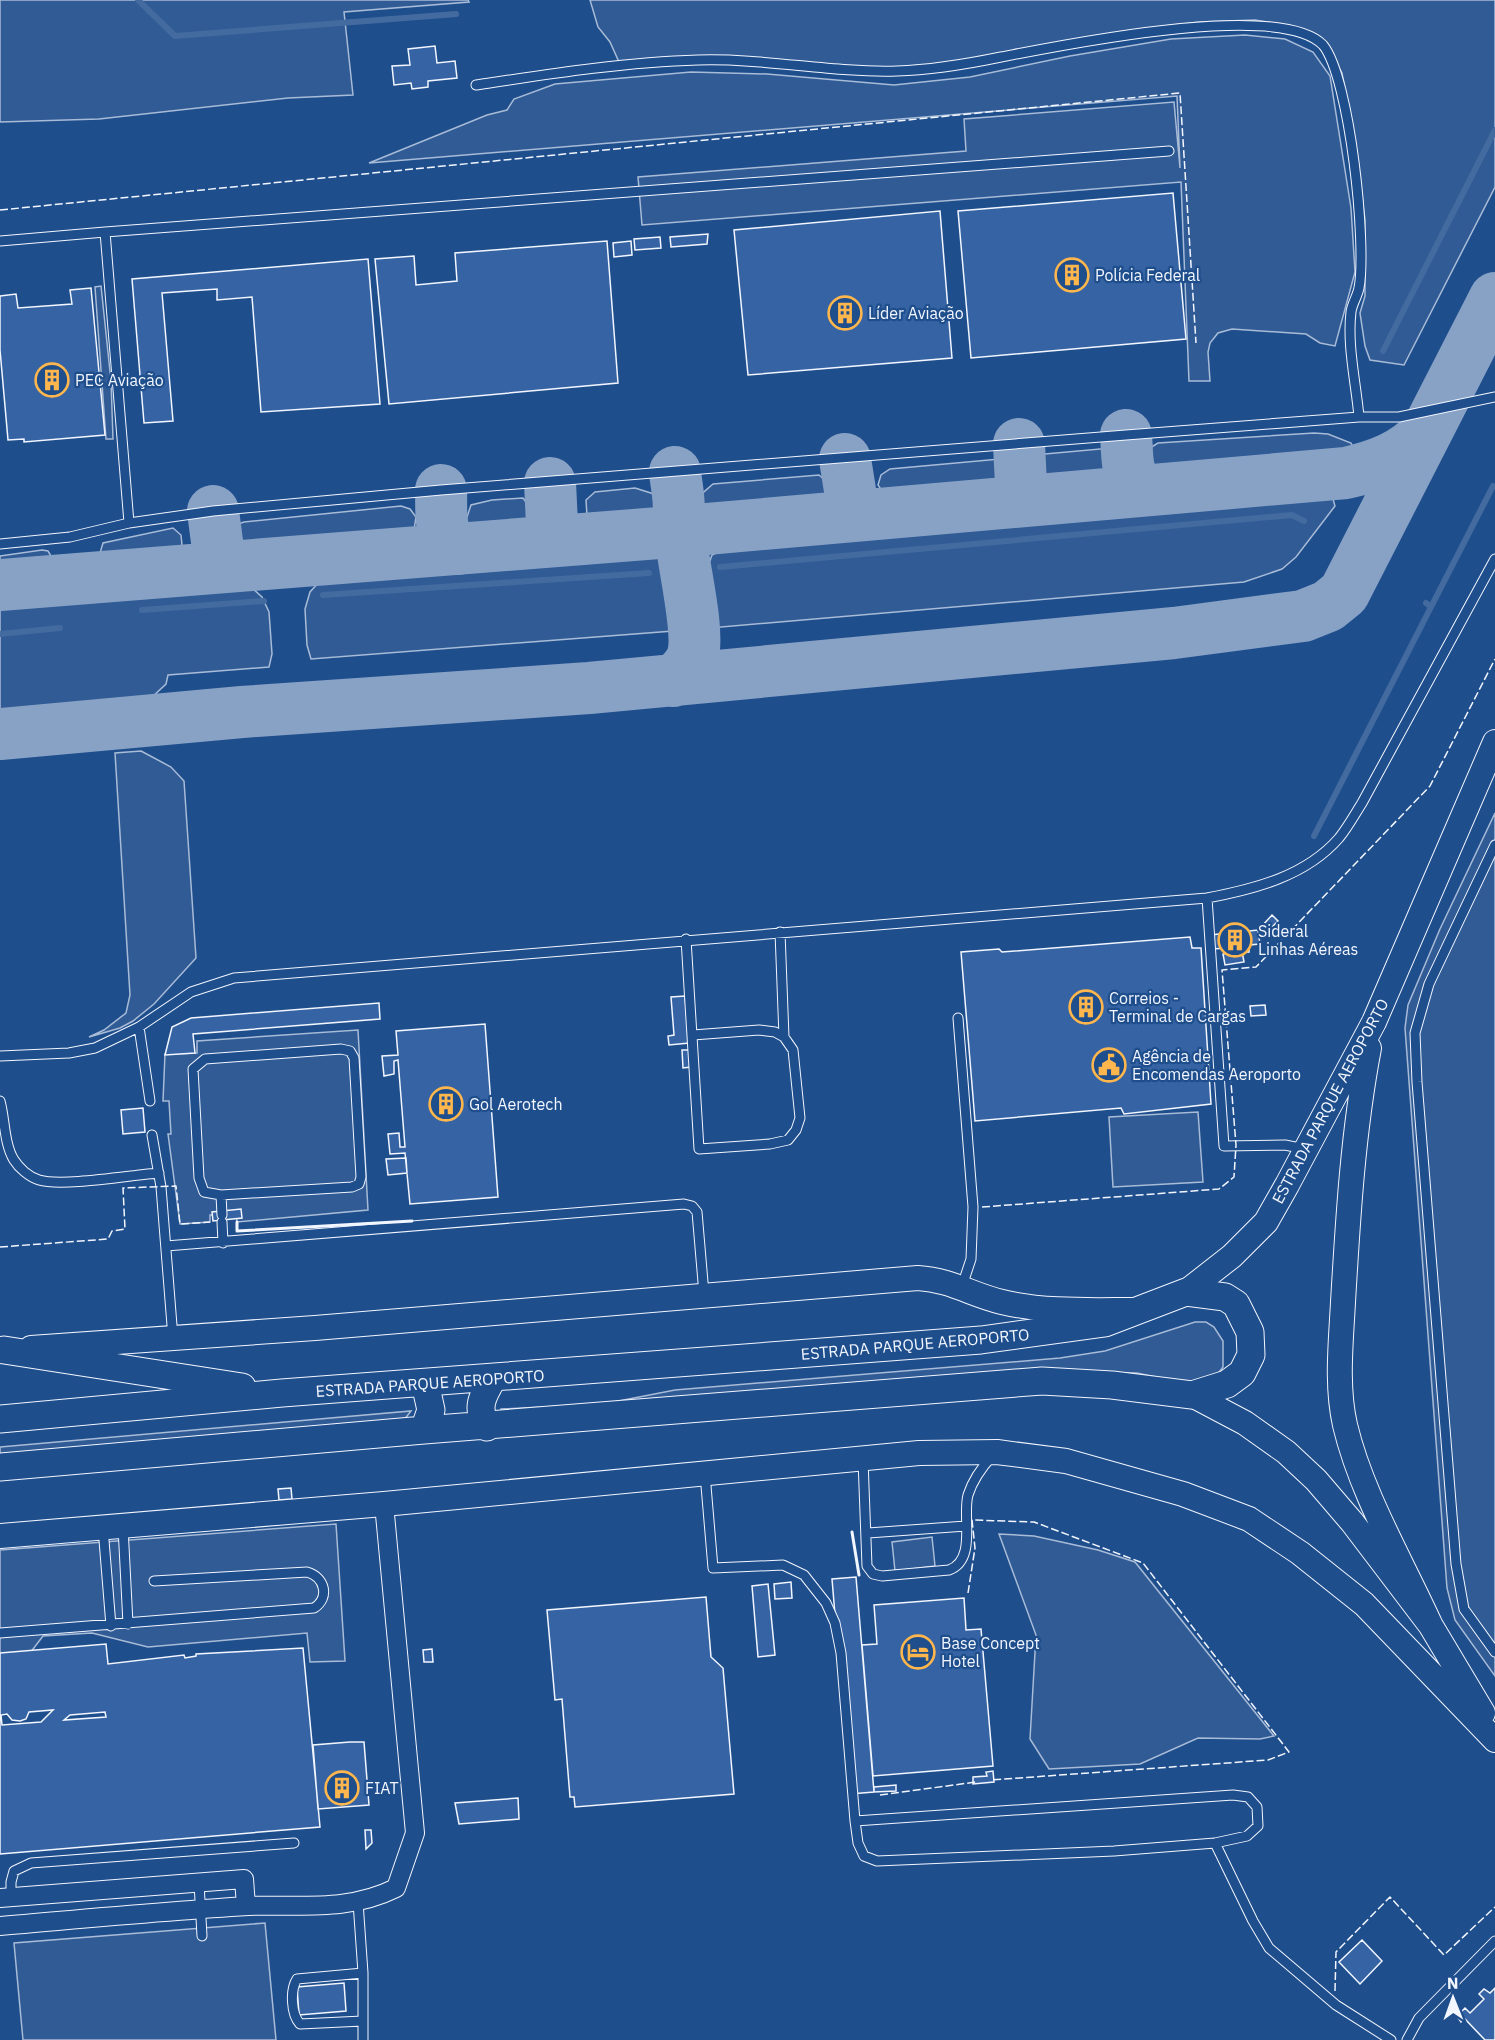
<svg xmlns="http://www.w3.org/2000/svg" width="1495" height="2040" font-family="'IBM Plex Sans',sans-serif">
<rect width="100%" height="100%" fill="#1f4e8c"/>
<path fill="#305b95" stroke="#a8bbd7" stroke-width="1.5" d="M0,0H468L469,2L344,12L353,95L288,98L99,119L0,122Z
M590,0H1495V187L1404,365L1370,360L1365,346L1360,313L1365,296V220L1356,147L1342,73L1329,49L1308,33L1285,25L1255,20L1199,22L1148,28L912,70L753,59L619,62L610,42L598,27Z
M1245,35L1285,39L1313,52L1330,76L1351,208L1355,272L1335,346L1320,343L1306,334L1232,329L1218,333L1210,343L1208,352L1210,381H1189L1181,182L642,225L638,177L966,151L964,119L1174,102L1180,168L1177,96L369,163L487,115L507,110L514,99L555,84L691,72L767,74L894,85L970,77L1070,56L1171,39Z
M101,286L111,381L113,439H106L95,287Z
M1314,433L1328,434L1351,443L1355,451L1354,459L1161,479L1151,474L1146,465L1145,451L1158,443Z
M1111,448L1116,462L1100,481L1058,483L1045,478L1038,469V460L1045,454Z
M1000,459L1006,463L1007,480L998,488L986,491L894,498L884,494L878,485L881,475L890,469Z
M819,475L827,482L828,489L818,503L702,513L696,512L695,507L697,498L713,484Z
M635,488L657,495L666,505L668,516L596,522L587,516L586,500L595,492Z
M1325,496L1333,499L1335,506L1296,557L1282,569L1244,582L710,628L707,569L712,555L725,548Z
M523,498L534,513L526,527L482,533L470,527L466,520L471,505L492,500Z
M401,506L410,509L416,517L414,530L406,537L252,550L243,548L234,539L232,526L244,522Z
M173,528L181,535L182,545L172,555L106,561L100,553L103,543Z
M42,550L48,551L51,556L49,563L42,567L0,570V556Z
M647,550L661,556L670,564L674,576L675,612L673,631L311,659L307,645L305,609L310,592L320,581L331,576Z
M237,584L252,588L262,597L269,612L272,654L269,667L168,675L166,684L151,698L0,712V604Z
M141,751L171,767L184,781L196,958L154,1004L133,1021L120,1028L89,1037L104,1030L126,1013L130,995L115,753Z
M1495,813V1676L1455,1620L1447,1588L1405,1028L1408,1005L1440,929Z
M358,1030L368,1210L237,1222L236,1215H210V1222L180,1224L168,1134H171L169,1101H163L165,1054L197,1053V1041Z
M1198,1112L1203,1182L1113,1187L1109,1117Z
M1195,1322H1206L1214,1327L1223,1341V1367L1213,1380L1184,1383L1137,1373L1092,1372L500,1418L501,1409L603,1404L675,1390L1060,1358L1105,1351Z
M411,1411L404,1420L0,1463V1447Z
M336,1524L345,1661L310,1662L307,1633L148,1647L92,1633L43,1636L27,1657L0,1656V1550Z
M999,1534L1034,1536L1098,1550L1135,1562L1274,1736L1260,1739L1198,1738L1140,1764L1049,1769L1030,1739L1036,1635Z
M932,1537L935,1566L895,1571L892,1542Z
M265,1923L276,2040H23L14,1943Z"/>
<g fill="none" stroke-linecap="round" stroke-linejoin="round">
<path stroke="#446ba0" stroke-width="6" d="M138,0L175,36L456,14
M1383,351L1495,130
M720,567L1292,515L1304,521
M323,595L649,573
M1431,607L1493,486
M142,610L264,601
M0,634L60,628
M1314,836L1431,607L1426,603"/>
<path stroke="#88a2c6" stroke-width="52" d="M1126,435C1128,457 1124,479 1146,490
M1019,444L1021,485L1036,500
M845,459L852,503L864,514
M441,490C442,512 437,537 459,549
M213,511L219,557L224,563L235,566
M669,532C685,516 677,493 675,472
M541,542L552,524L550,483
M0,585L684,531L1346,473C1376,466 1406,456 1426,432
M673,681C681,674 690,666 693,655C699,631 685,573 682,546
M0,734L242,712L589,688L1174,633L1303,616L1328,606L1344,593L1495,298"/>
</g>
<path fill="#3563a3" stroke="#f2f6ff" stroke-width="1.5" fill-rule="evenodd" d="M435,46L437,63L455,61L457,78L428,81V87L412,89L411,83L394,85L392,66L410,65L408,49Z
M1173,193L1186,339L971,358L958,211Z
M940,211L952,358L748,375L734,230Z
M708,234L707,244L671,247L670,237Z
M660,237L661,248L635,250L634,239Z
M607,241L618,383L389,404L375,259L414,256L416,285L457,281L455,253Z
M631,241L632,255L614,257L613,243Z
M368,259L380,404L261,412L252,297L217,300V289L162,293L173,421L144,423L132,279Z
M91,288L105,435L24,442V439L8,440L0,350V296L16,294L18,308L72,304L70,290Z
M1272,915L1278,921L1268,931L1262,926Z
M1258,930L1260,944L1249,945V952L1230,953V948L1211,949L1210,935Z
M1190,937L1192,948H1201L1211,1104L1124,1114L1121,1108L975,1121L961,952L999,949L1002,952Z
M1242,951L1244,962L1225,965L1223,954Z
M685,996L689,1043L669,1045L668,1036L674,1035L671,997Z
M379,1003L380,1019L193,1034L195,1053L165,1055L172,1027L191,1018Z
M1265,1005L1266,1015L1251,1016L1250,1006Z
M485,1024L498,1197L410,1204L405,1153L390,1154L388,1134L399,1133L400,1147H405L398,1060L394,1061V1074L384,1076L382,1056L398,1055L396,1031Z
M682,1050H689L691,1067L683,1068Z
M143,1108L145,1132L123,1134L121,1110Z
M406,1158L407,1173L388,1175L386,1159Z
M241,1209L242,1218L213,1221L212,1212Z
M291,1488L292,1499L279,1500L278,1489Z
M856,1577L874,1792L850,1794L832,1579Z
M791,1582L792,1598L775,1599L774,1584Z
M768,1584L775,1655L758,1657L752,1586Z
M706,1597L711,1657L723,1668L734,1794L575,1807L574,1797H570L562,1699L555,1700L547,1610Z
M964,1598L966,1630L981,1629L993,1766L873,1776L862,1645L877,1644L874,1605Z
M106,1644L108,1664L184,1655L185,1658L196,1656V1654L303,1648L320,1827L0,1854V1653ZM53,1710L41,1722L2,1725L1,1715L7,1714L12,1720L20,1721L26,1719L29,1712ZM105,1712L106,1717L64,1720L70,1715Z
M432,1649L433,1662H424L423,1650Z
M350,1742H364L369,1805L318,1809L313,1745Z
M993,1771L994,1782L973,1784V1777L987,1776L986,1772Z
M896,1785V1791L874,1792V1787Z
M518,1798L519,1819L459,1824L455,1803Z
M365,1830H371L372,1843L366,1849Z
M1362,1940L1382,1961L1360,1984L1339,1962Z
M344,1983L346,2011L299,2015L297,1987Z
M1495,1988V2040H1485L1464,2018L1461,2022L1457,2016L1465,2008L1470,2013L1484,1999L1479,1994L1484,1989L1490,1993Z"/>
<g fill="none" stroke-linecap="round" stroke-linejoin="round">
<defs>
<path id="lane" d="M476,85C549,74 625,62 698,60C766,58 831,73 897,71C932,70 967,64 1001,57C1064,45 1279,0 1323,45C1350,78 1367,245 1359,288C1357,297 1352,304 1351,312C1347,346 1356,383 1359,417
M105,232L1169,151
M0,241L105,232L129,523L213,511L441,490L1126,435L1359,417H1399L1495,397
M0,544L70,537L129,523
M1495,845L1429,984L1415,1033L1417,1082L1456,1564L1464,1609L1495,1652
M1207,898L1224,1146L1285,1145L1305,1149
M780,932L784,1037
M686,939L699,1149L770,1144L788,1140L796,1130L800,1118L793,1050L784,1037L775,1032L759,1030L693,1035
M958,1018L973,1207L971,1259L962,1286
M139,1027L150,1101
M341,1049L350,1051L354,1058L361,1177L359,1184L352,1187L221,1195L204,1192L199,1178L193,1069L205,1059Z
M0,1056L69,1053L95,1048L139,1027L191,992L234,978L1207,898C1255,889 1306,876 1339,838C1348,827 1355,814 1362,803L1495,559
M0,1101C5,1119 4,1144 14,1160C19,1168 29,1177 39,1180C63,1187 131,1175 159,1173
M152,1135L161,1187L173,1338
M221,1195L222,1215
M222,1222L223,1243
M166,1246L684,1204L692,1206L697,1212L704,1294
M863,1460L867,1566L873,1574L882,1576L949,1570C977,1560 962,1516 968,1495C973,1479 982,1467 993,1455
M705,1474L713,1568L783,1565L804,1575L826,1603L835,1623L841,1653L855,1821L858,1843L864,1856L877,1861L1114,1851L1215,1843L1247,1836L1258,1826L1257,1807L1248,1797L1233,1795L855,1821
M123,1527L128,1624
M103,1528L111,1626
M868,1533L966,1526
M0,1633L314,1608C330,1598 325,1577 307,1572L154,1581
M1215,1843L1253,1921L1269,1948L1336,2005L1391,2040
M199,1883L202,1936
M11,1897V1882L14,1871L31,1863L294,1843
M358,1902L363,1973
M363,2040V1973L297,1979C290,1990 291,2014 300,2024L363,2021
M1407,2040L1419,2018L1495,1941"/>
<path id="street" d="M0,1898L244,1879L246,1906
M0,1926C82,1919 165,1911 248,1906C300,1904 348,1912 396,1888L415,1833L384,1504"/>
<path id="secondary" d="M1369,1048C1353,1132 1348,1217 1343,1302C1341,1342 1336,1385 1345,1425C1361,1493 1402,1562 1431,1626
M1186,1292L1232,1256L1266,1222L1287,1185L1374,1022L1495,742
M31,1348L315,1328L918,1278C951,1280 972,1295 1002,1302C1044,1312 1090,1310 1132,1310
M1192,1395L1245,1423L1286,1452L1316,1480L1352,1522L1431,1626L1483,1713
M0,1536L384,1504L919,1453L997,1452L1066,1461L1183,1494L1249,1519L1300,1553L1364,1604L1495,1740"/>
<path id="primary" d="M4,1350L242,1387
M0,1419L282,1393L981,1340L1105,1323L1186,1292L1225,1297L1236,1304L1250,1332L1251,1355L1242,1373L1227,1384L1192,1395L1112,1385L1042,1381L424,1430L0,1467
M487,1427C475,1408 483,1395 493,1378
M424,1430L431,1410L425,1383"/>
</defs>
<use href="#lane" stroke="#f2f6ff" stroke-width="11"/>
<use href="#street" stroke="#f2f6ff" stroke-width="20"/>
<use href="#secondary" stroke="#f2f6ff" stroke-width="26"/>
<use href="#primary" stroke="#f2f6ff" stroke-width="29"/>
<use href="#lane" stroke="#1f4e8c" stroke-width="9"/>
<use href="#street" stroke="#1f4e8c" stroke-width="18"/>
<use href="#secondary" stroke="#1f4e8c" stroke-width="24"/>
<use href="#primary" stroke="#1f4e8c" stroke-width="27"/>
<path stroke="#f2f6ff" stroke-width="1.5" stroke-dasharray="8 3" stroke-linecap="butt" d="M0,210L1180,93L1196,343
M982,1207L1219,1189L1234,1177L1236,1145L1222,970L1256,967L1430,786L1495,659
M0,1247L108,1239L112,1231L125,1229L123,1188L176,1186L180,1224L210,1222
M968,1593L975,1548L972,1520L1034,1522L1143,1563L1289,1752L1268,1760L991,1780
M880,1795L976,1782
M1335,1991L1336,1952L1390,1897L1444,1955L1495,1907"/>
<path stroke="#f2f6ff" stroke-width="3" d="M237,1222V1231L412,1221
M852,1532L859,1575"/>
</g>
<defs>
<symbol id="building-ring" viewBox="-11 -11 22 22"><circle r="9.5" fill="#1f4e8c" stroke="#ffb74d" stroke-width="1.5"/><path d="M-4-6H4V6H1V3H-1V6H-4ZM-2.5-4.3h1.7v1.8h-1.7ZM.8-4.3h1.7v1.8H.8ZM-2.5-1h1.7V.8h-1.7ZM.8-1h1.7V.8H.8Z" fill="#ffb74d"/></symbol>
<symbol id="civic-ring" viewBox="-11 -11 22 22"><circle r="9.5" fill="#1f4e8c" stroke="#ffb74d" stroke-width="1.5"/><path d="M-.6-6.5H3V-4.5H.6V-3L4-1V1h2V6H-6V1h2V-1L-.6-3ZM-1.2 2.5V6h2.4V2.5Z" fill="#ffb74d"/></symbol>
<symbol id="hotel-ring" viewBox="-11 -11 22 22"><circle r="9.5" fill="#1f4e8c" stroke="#ffb74d" stroke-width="1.5"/><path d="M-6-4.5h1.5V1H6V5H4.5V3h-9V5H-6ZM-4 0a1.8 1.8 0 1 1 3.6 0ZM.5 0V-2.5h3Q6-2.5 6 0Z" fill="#ffb74d"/></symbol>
</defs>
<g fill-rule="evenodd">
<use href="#building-ring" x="1053" y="256" width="38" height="38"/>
<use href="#building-ring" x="826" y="294" width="38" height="38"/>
<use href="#building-ring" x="33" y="361" width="38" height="38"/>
<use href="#building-ring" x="1216" y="921" width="38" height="38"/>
<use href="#building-ring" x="1067" y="988" width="38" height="38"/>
<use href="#civic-ring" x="1090" y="1046" width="38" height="38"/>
<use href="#building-ring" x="427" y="1085" width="38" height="38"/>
<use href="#hotel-ring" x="899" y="1633" width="38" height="38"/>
<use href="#building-ring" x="323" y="1769" width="38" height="38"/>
</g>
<g text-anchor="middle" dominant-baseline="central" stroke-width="4.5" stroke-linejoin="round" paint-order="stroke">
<g font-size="16" fill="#f2f6ff" stroke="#1f4e8c" text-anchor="start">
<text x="1095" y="275">Polícia Federal</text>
<text x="868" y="313">Líder Aviação</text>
<text x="75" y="380">PEC Aviação</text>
<text x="1258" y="931">Sideral<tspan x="1258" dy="18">Linhas Aéreas</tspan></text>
<text x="1109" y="998">Correios -<tspan x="1109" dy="18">Terminal de Cargas</tspan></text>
<text x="1132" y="1056">Agência de<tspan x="1132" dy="18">Encomendas Aeroporto</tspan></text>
<text x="469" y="1104">Gol Aerotech</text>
<text x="941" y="1643">Base Concept<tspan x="941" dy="18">Hotel</tspan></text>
<text x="365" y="1788">FIAT</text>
</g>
<g font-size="16" fill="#f2f6ff" stroke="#1f4e8c">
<text transform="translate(1330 1101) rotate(-62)">ESTRADA PARQUE AEROPORTO</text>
<text transform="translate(915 1344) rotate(-5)">ESTRADA PARQUE AEROPORTO</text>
<text transform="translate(430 1383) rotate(-4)">ESTRADA PARQUE AEROPORTO</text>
</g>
</g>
<g transform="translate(1453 1998) rotate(359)" stroke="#1f4e8c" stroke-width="4.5" paint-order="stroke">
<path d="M0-4.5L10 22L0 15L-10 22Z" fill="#f2f6ff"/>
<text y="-9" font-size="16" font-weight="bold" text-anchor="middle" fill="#f2f6ff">N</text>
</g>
</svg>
